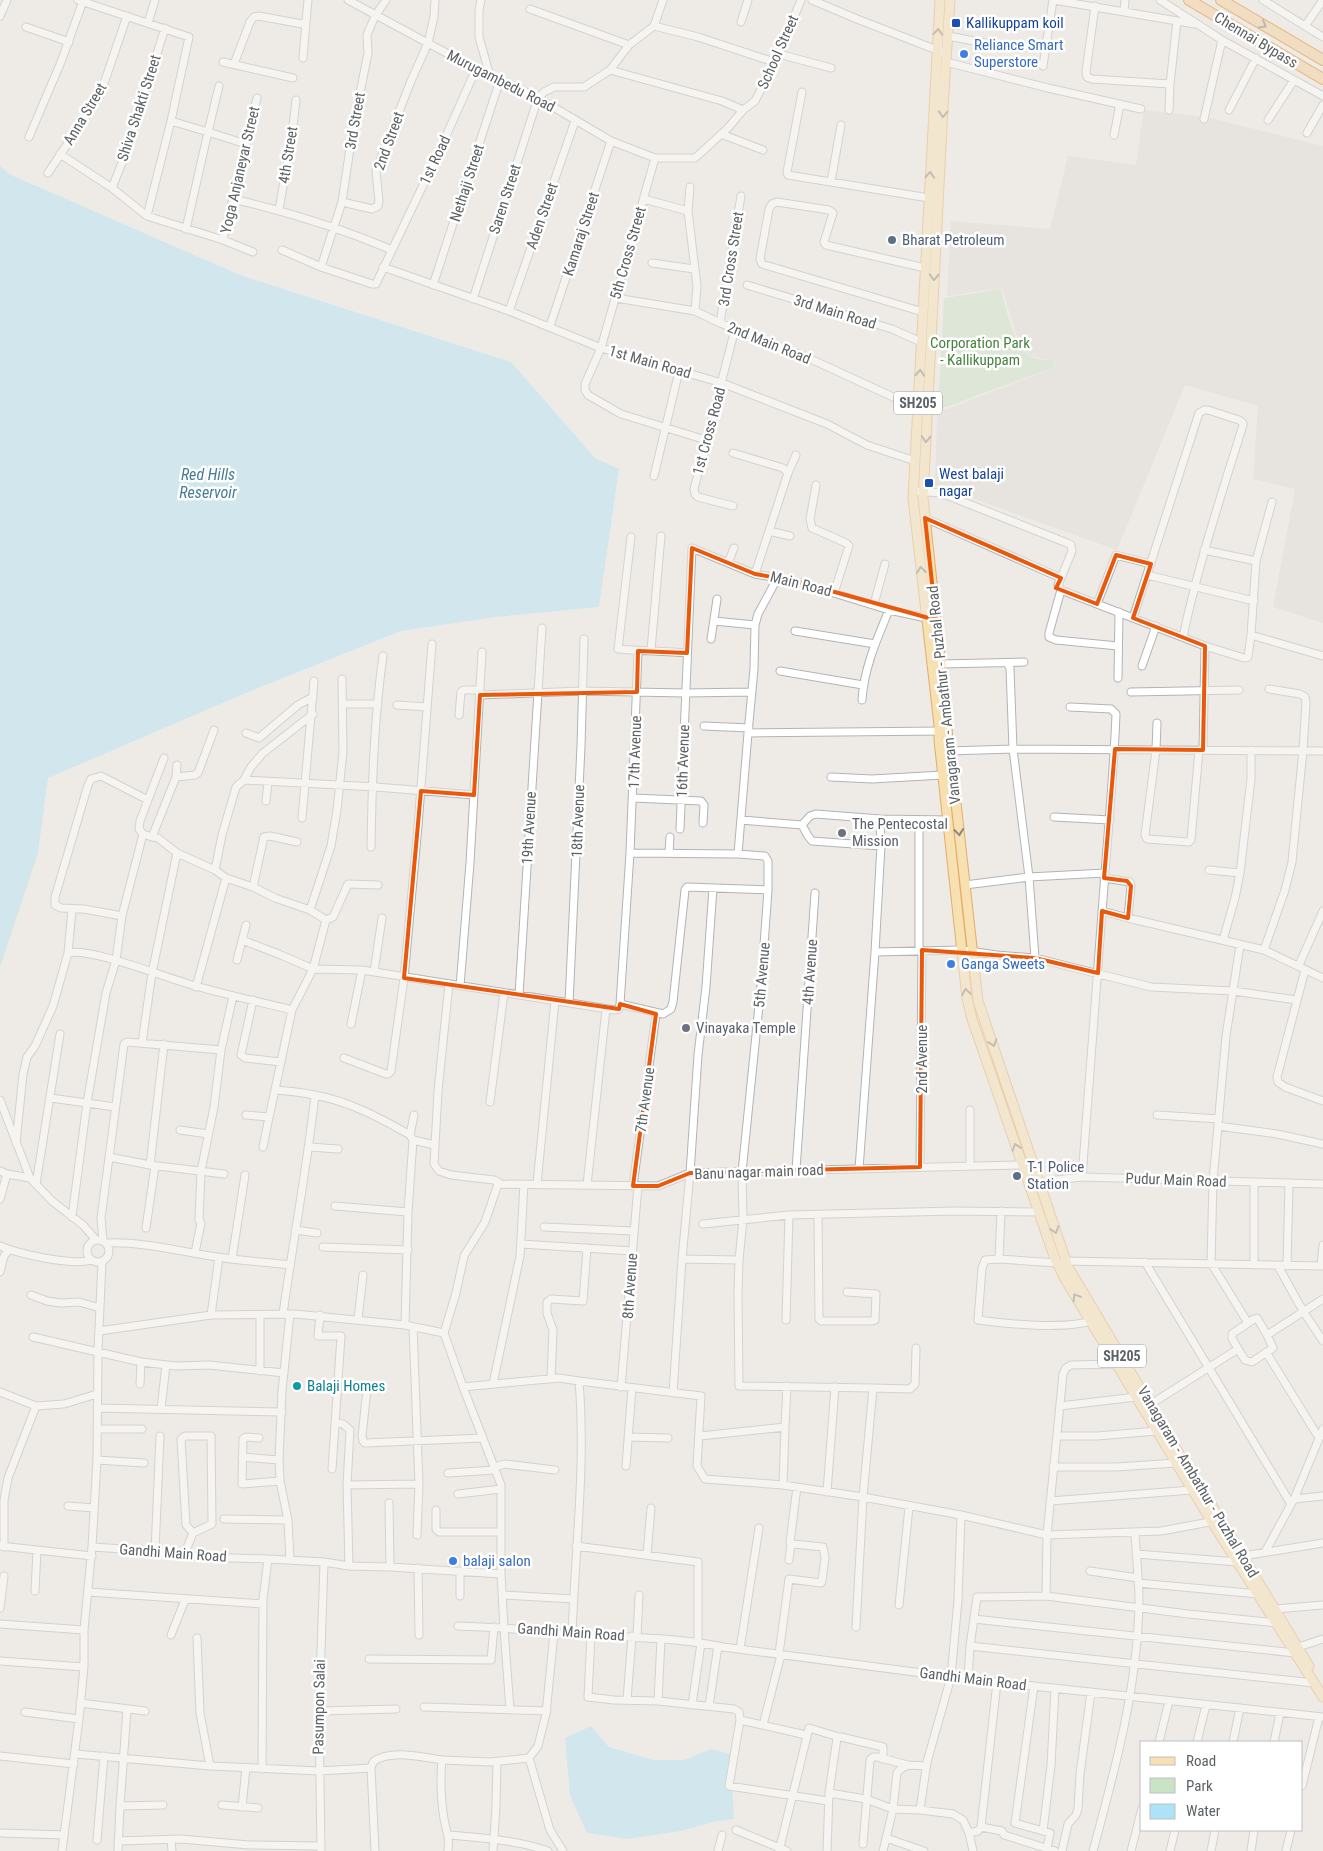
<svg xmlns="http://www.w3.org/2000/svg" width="1323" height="1851" font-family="'Roboto Condensed',sans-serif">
<rect width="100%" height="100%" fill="#eeebe6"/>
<path fill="#dddad8" d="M1144,110L1206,117L1323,146V623L1273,607L1295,489L1253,479L1258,406L1185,385L1117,550L935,485L937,413L1056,367L1053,360L1038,358L1028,354L1021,345L1016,334L1002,288L947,296L951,221L1050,229L1068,156L1136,165Z"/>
<path fill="#cae3c5" d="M1001,289C1006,307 1013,346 1030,356C1037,360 1045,360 1053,360L1055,367L938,410L944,298Z"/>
<path fill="#ade3f7" d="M0,166L9,174L240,275L511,362L595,458L619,469L599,607L496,617L401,631L258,688L48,778L38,853L0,967Z
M591,1726L609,1747L653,1760H684L711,1749L731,1754L734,1819L713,1822L681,1831L627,1839L587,1833L570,1796L565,1738Z"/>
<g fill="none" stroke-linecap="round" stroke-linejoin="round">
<defs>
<path id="minor" d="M348,0L476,69L538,98L611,141L655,158H695L728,128L743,110L755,101L779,54L801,0
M481,0L479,10V37L490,76
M812,0L857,19L942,52
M1054,0L1195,24
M1160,0L1222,40L1323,96
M1263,0L1323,37
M1095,6L1086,72L1087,77L1092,79L1170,84L1177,21
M530,9L629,45
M1124,11L1125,0
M0,16L7,0
M741,22L748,0
M148,23L155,0
M654,26L698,37L774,62
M1305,26L1323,0
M26,27L69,42
M948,36L1000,46
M779,54L831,68
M303,58L306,22
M223,62L293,78
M946,62L1048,88L1141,109
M234,64L250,22L254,17L259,16L302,24L306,22L308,0
M1043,66L1053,0
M610,70L722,101L743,110
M802,92L787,172L788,175L929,198
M1169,110L1170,84
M1229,110L1256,58
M1204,119L1222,40
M1268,120L1294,80
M171,121L208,132L219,86
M1307,133L1323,105
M721,134L763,150
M1114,135L1120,104
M29,137L61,62L83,1
M60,154L112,188L147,216L171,121L189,37L78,0
M655,158L601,348L585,384V390L588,395L621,414L706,440
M48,173L100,95L127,16
M831,182L841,125
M690,187L688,211L697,286L695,311
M112,188L127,150L165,28
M233,199C288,212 340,228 392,250L376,284H372L321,267L342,202L353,128L368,53L367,35L375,16L386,0
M644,199L688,211
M342,202L372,209L378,206L379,201L376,171L411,81L428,43L434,17L435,0
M279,210L292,135L296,100
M147,216L223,240
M186,229L208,132L246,144
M282,250L321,267
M392,250L438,154L476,69
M253,252L223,240L257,98
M652,263L694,269
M383,267L509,311L601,348L722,383L827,424L867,445L915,461
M433,285L500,80
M747,285L892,329L921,342
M616,298L695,311L720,323L804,356L893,397L918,402
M473,299L538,98L544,92L554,87H584L610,70L629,45L654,26L663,0
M509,311L575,121
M923,312L762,264L760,259L769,209L772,204L777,202L829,210L833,213L824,242L826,245L925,268
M720,323L741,196
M550,326L611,141
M733,453L783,468L788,473L796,455
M654,476L679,371
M816,485L810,519L812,528L846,543L849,546L834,593
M914,491L941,493L1067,543L1071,545L1072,551L1061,578
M733,506L698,497L695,494L694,489L735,329
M925,518L1061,578L1058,585L1061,590L1205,646
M769,531L790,536
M631,537L618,649C641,651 664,651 687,653
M1204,550L1256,561
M728,563L734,548
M755,574L788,473
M1147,575L1254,601
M1061,590L1049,633V637L1056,640L1118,646
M874,604L885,564
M1097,604L1116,555L1151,564
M1133,618L1199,413L1204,410H1208L1239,420L1243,423V425C1221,496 1198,565 1183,637
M714,621L755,625
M795,631L875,644
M1251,635L1256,561L1272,502
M711,639L717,599
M651,650L661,536
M1007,663L1010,668L1013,749L1029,877L1035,958L1151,987L1233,991L1297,1000
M941,664L1024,662
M1142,666L1156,626
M780,671L863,685
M1118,678L1119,612
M1131,692L1239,690
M480,695L582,691L685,693L752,692
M862,700C864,668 877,639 889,610
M343,704H378
M397,705L427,707
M1070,707L1111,709L1116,714C1114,767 1109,820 1105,873C1097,975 1089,1076 1082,1177
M459,715L461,692L464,690H480
M1157,723L1156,750L1145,835L1147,839L1189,842L1191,840L1199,750
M704,726L749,728
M246,733L259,738L298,705L313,697
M748,733L754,669L755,625L758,614L778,577
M1203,750L1205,646L1244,658L1248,657L1251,635L1323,656
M948,751L1013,749L1323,751
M177,765L176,777L152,837L158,838L177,853L215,870L226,878L253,887L275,898L310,910L326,920
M176,777L195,775L198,773L214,730
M831,777L872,779L943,775
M244,780L376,787L474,795
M633,798L701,801L704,805L703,823
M266,801L268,782
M1054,817L1110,820
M302,818L314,681
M741,820L802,825
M919,820V950
M680,829L692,548L755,574L795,581L889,610L936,620
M143,834L139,829L140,821L164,758
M881,846L812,841L808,836L802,825L810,816L816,814L880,819L947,820
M371,847C372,784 374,719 383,656
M630,853L638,651
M669,853L670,837
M738,854L765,856L768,861V890L761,986L742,1172L743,1219L739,1260L738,1293L739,1386L873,1388L863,1497L856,1627
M215,870L222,835L236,787L244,780L251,767L263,753L313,714
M1209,870L1240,873
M1104,878L1130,882L1131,886L1128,918
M965,885L1029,877L1105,873
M253,887L264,837L270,836L297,842
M310,910L331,846L337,810L343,752L342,679
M1102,911L1128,918L1264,950L1323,978
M122,916L84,909L61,908L55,905V897L88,785L91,779L101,776L148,800
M326,920L333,917L348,884L378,885
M242,940L281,955L313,969L326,920
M1223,940L1235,898L1240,873L1251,779V750
M1240,945L1226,1036L1213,1181L1211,1263L1248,1323
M1264,950L1285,890L1292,862L1303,750L1306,703L1305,697L1300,694L1269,689
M875,952L961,950L997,955L1035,958
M68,953L72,910
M237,960L246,925
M1299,965L1323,911
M1305,970L1277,1077L1278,1082L1285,1087L1323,1101
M374,972L382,918
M449,984L438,1091L434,1164L439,1171L451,1175L494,1180L498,1182V1184
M460,986L470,863L482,652
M196,987L226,878
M519,995L542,628
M253,1000L241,1055L245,1058L281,1062
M569,1003L581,746L584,639
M620,1004L663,1014L671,1009L673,1002L685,890L687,887L768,890
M351,1024L362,970
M142,1043L152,973L177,853
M164,1044L150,1165L224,1174
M344,1058L386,1074H388L391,1071L404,978L418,826L432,644
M275,1090C288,1091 301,1092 314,1095C349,1101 380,1118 410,1135
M51,1098L115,1107
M0,1100L30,1178L52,1201L83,1225L96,1240
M490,1102L504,993
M970,1110V1166
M246,1115L269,1117L270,1113L292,1010
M1157,1115L1219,1119
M1218,1126L1277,1134L1323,1144
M180,1130L208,1134
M413,1140L435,1145
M16,1143L23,1074L27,1057L35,1046L53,1006L68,953C91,947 168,979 196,986C227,995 260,1002 292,1010L313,969L362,970L614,1010L619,1009L620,1004L630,853L738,854L748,733L943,731
M263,1147L269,1117
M309,1147L338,1149
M109,1157L150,1165
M920,1167L922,950
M859,1169L875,952L881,846L880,819
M796,1170L815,893
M0,1171L7,1174L30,1178
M36,1184L60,1034
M498,1184L658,1186L690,1173L1022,1165
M498,1184L485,1222L464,1256L456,1293L444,1333L463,1387L501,1485V1574
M537,1184L555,1001
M587,1185L606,1009
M1037,1185L1056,1180L1082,1177L1323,1184
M633,1186L656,1014
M0,1199L7,1174
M335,1206L408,1212
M818,1215L819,1319L821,1321H872L875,1320L876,1294L847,1292
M72,1217L87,1103L106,993L116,960L122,916L143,834L152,837
M703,1224L789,1215L954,1211L1038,1212
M544,1227L634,1231
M146,1228L155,1166
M295,1230L317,1233
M87 1251a11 11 0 1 1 22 0a11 11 0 1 1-22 0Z
M103,1241L101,1218L124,1044L127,1042L221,1050
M106,1243C139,1241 183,1252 217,1257C241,1261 266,1262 290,1265
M521,1244L632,1251
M0,1246C19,1254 72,1266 91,1260
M323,1247L408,1250
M195,1253L201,1223L199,1220L201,1171L214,1107L221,1050L233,996
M232,1259L245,1175
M682,1259L739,1260
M999,1259L1001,1211
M1066,1261L1323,1266
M102,1262L98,1351L97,1460L92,1547L155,1551L200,1557L268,1559L324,1562L349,1566L390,1567L501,1574L504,1628C527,1630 550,1634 573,1635C623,1637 673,1637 723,1647L968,1679L1323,1717
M1145,1262L1291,1504
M1057,1263L999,1259L985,1260L982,1268L978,1320C1007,1324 1067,1330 1094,1320
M1254,1265V1182
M1278,1266L1303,1311L1323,1341
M1287,1266L1289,1183
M1321,1266L1323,1245
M0,1272L4,1256L9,1250
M31,1295L47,1301L61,1303L79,1302L100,1308
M283,1314C293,1241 307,1168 315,1095
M211,1315L219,1257
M260,1315V1371
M320,1315L318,1336H341L332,1469
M358,1319L363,1275
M786,1320L789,1215
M405,1325L408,1212L413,1140L410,1135L414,1115
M413,1327L419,1484L417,1535
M99,1331L211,1315L295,1314L405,1325L444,1333
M33,1337L141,1362L176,1366L209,1365L284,1373
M1238,1349L1245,1360L1252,1362L1273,1348L1267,1335
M1266,1352L1319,1438
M551,1379L553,1330L547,1313V1302L551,1299L583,1301L587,1248
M579,1381L701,1396L697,1466L705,1479L783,1485L863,1497L961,1515L1047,1535L1161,1531L1215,1521
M140,1384L141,1362
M493,1384L520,1256L524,1184
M463,1387L559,1378L579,1381C586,1465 575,1551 572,1635
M621,1387L638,1186
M873,1388L910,1389L915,1384L916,1348
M367,1389L362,1436L363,1441L365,1443L483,1438
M0,1392L36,1406L64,1404L97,1394
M673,1393L682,1259L690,1173L698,1055L706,987L713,888
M1151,1404L1238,1349L1232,1338V1334L1254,1319L1257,1318L1267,1335L1323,1299
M1060,1406L1136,1397
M97,1408L282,1412
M161,1409L166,1365
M335,1423L343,1424L350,1430L347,1485L349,1566
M785,1427L787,1386
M97,1429H142
M700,1436L785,1427L783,1485
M1057,1436H1097L1157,1431
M628,1437L668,1438
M259,1438L246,1437L243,1439L242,1484L280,1481
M242,1457L279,1460
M97,1460L144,1463
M626,1466L632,1388
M494,1467L505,1464L555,1470
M1053,1467H1116L1176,1463
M448,1473L495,1470
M347,1485L419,1484
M827,1492L835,1387
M458,1494L501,1489
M1294,1499L1323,1496
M1050,1501L1192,1490
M389,1503L390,1567
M68,1506L94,1508
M436,1510V1529L439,1532H501
M224,1519L288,1520
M0,1546L92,1556
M576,1546L698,1562V1642
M4,1547V1500L8,1478L36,1406
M155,1551L160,1436
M1265,1552L1294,1499L1323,1429
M1136,1554L1237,1562
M184,1555L193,1533L186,1525L181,1439L185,1436H211L212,1524L193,1533
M647,1555L651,1508
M1243,1556L1323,1543
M290,1560L288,1520L280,1481L279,1460L282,1391L290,1314
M789,1560L791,1543
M418,1568L419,1635
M1090,1571L1138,1578
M1138,1583L1259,1594
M35,1591L37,1550
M88,1592L263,1604
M502,1595L573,1599
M460,1596V1571
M1046,1596L1047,1535L1063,1374L1066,1368L1071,1365L1116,1364L1119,1362
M899,1605L909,1507
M0,1608L4,1576
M1275,1609L1323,1605
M974,1619L1295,1653
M0,1624L84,1630
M458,1626L504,1628L510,1710
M554,1633L546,1714L538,1746L529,1758L550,1830L563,1851
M171,1635L185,1600
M591,1635L588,1697L614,1700L658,1701L734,1709L739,1712L740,1720
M637,1637L639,1595
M197,1638L200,1713L210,1766
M970,1646L1314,1683
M1298,1647L1323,1639
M740,1649L759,1528
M779,1654L789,1579L821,1583L822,1581L825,1558L823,1547L793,1544L790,1542L797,1487
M369,1659L491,1660L494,1627
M0,1661L84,1667
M968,1679L970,1646L977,1597L1046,1596L1188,1614L1276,1623
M1034,1686L1015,1823L1050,1833L1047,1848
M627,1700L632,1636
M658,1701L661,1639
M80,1703L145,1711
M692,1705L701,1643
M709,1706L718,1646
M424,1707L547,1711
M319,1711L396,1709
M25,1712L79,1719
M763,1725L781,1655
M806,1735L740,1720L729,1786L828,1801
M1159,1742L1169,1701
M1197,1742L1206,1705
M1233,1742L1240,1708
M1274,1742L1280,1713
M76,1754L210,1766L319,1771L371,1768L373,1762C390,1749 421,1757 442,1760C440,1778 441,1805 445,1824C448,1836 449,1838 448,1851
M0,1756L74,1764
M442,1760L490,1762L529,1758
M371,1768L375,1851
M262,1769L263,1599L268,1559
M1302,1786L1319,1717
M829,1793L866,1799L893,1809L920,1810L953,1814L963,1820L969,1833L978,1831L981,1827L997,1682
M222,1805L258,1808
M120,1806L127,1709
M242,1807L246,1768
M920,1810L927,1762L951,1677L958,1600L961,1515
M981,1827L1002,1831L1004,1835L1055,1851
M736,1830L787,1851
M1043,1831L1051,1765L1055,1688
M2,1833L64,1835
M969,1833L973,1851
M449,1835C483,1838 516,1840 548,1851
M886,1838L924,1851
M97,1840L104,1756
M171,1840L172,1851
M118,1841L181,1839L249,1845L321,1846
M863,1844L870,1760L873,1757H877L908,1765
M62,1851L79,1719L84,1667V1630L92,1547
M118,1851L120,1806L163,1805
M321,1851L319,1711L324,1562
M493,1851L496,1806L497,1762
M718,1851L722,1835
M779,1851L809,1728L839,1737
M827,1851L829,1793L837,1738L841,1737L883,1747V1759
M883,1851L893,1809L897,1773C904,1763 915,1765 926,1766
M1062,1851L1068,1824L1076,1815L1078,1809L1080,1774L1091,1692
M1093,1851C1115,1770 1138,1686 1139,1601C1139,1578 1136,1555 1135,1532
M1131,1851L1142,1808
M1170,1851L1175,1830
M1211,1851L1215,1830
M1251,1851L1254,1830
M1286,1851L1291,1830"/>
<path id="major" d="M940,0L913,498L939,725V740L967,998L972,1019L1055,1259L1065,1279L1210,1519L1323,1697
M950,0L943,107L923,498L947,722L948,751L953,776L978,1001L1068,1267L1184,1462L1221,1520L1309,1666"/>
<path id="highway" d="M1189,0L1323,79
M1221,0L1323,60"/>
</defs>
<use href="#minor" stroke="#b1b4b7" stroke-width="9"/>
<use href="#major" stroke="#e4ac69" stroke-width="11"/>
<use href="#highway" stroke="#dd7d16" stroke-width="12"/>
<use href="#minor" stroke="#fff" stroke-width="7"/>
<use href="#major" stroke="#f7e0b2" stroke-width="9"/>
<use href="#highway" stroke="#f3cc98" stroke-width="10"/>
</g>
<defs><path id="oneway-chevron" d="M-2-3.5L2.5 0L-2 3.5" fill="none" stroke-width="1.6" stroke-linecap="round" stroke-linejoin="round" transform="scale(1.25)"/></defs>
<use stroke="#827c72" href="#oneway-chevron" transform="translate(1263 25) rotate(30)"/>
<g stroke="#8b887c">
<use href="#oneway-chevron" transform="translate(938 32) rotate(-86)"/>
<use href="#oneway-chevron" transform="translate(943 114) rotate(93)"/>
<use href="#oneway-chevron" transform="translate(930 175) rotate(-87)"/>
<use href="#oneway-chevron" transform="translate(934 277) rotate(93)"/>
<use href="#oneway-chevron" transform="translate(920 373) rotate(-87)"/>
<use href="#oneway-chevron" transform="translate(926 439) rotate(93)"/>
<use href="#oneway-chevron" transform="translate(921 570) rotate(-96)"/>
<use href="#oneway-chevron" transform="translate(959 832) rotate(84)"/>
<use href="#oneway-chevron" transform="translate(966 992) rotate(-98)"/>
<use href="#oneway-chevron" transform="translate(993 1043) rotate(71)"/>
<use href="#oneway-chevron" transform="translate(1016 1147) rotate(-109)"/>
<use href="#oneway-chevron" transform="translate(1055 1230) rotate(72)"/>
<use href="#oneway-chevron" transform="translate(1076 1297) rotate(-121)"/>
</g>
<path d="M0 0H1323V1851H0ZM925,518L1061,578L1056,588L1097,604L1116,555L1151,564L1133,618L1205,646L1203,750L1115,749L1104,878L1127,881L1131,886L1128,918L1102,911L1098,973L1035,958L922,950L920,1167L690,1173L658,1186H633L656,1014L620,1004L619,1009L404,978L421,791L474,795L480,695L637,692L638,651L687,653L692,548L755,574L795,581L936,620Z" fill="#eeebe6" fill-opacity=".55" fill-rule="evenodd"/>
<path fill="none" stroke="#e8590c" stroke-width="4" stroke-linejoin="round" d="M925,518L1061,578L1056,588L1097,604L1116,555L1151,564L1133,618L1205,646L1203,750L1115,749L1104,878L1127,881L1131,886L1128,918L1102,911L1098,973L1035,958L922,950L920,1167L690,1173L658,1186H633L656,1014L620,1004L619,1009L404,978L421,791L474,795L480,695L637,692L638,651L687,653L692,548L755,574L795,581L936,620Z"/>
<g fill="#1a4fb4" stroke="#fff" stroke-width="2">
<rect x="951" y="18" width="10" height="10" rx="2.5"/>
<rect x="924" y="478" width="10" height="10" rx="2.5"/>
</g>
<g fill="#3f7fe0" stroke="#fff" stroke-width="2">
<circle cx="964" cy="54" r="5"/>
<circle cx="951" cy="964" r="5"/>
<circle cx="453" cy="1561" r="5"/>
</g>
<g fill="#5c6f8a" stroke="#fff" stroke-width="2">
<circle cx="892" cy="240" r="5"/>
<circle cx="1017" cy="1176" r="5"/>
</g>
<g fill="#6b7280" stroke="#fff" stroke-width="2">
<circle cx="842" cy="833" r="5"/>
<circle cx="686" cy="1028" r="5"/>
</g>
<circle fill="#0f9aa8" stroke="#fff" stroke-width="2" cx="297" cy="1386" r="5"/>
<g text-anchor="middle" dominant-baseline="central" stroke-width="5" stroke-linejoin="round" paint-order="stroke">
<g fill="#fff" stroke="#8e9193" stroke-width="1">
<rect x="894" y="391.5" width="48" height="23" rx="4"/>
<rect x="1098" y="1344.5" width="48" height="23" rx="4"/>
</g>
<g font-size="14" font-weight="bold" fill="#5d6265">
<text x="918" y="403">SH205</text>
<text x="1122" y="1356">SH205</text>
</g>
<g font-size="15" fill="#164399" stroke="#fff" text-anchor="start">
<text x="966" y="23">Kallikuppam koil</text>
<text x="939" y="474">West balaji<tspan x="939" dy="17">nagar</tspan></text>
</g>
<g font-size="15" fill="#5d6265" stroke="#fff">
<text transform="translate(1256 40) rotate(31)">Chennai Bypass</text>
<text transform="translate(778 52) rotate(-66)">School Street</text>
<text transform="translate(501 81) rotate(27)">Murugambedu Road</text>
<text transform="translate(139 108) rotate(-72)">Shiva Shakti Street</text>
<text transform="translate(85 114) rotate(-59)">Anna Street</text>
<text transform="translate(355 121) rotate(-80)">3rd Street</text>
<text transform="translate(389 141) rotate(-70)">2nd Street</text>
<text transform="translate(288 155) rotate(-81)">4th Street</text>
<text transform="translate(435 160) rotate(-65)">1st Road</text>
<text transform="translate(240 170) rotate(-77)">Yoga Anjaneyar Street</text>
<text transform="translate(467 183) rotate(-72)">Nethaji Street</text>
<text transform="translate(505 199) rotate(-72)">Saren Street</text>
<text transform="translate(542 216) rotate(-71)">Aden Street</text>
<text transform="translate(581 234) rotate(-72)">Kamaraj Street</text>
<text transform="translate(628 253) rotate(-74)">5th Cross Street</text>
<text transform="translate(731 259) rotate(-81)">3rd Cross Street</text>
<text transform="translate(835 312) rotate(17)">3rd Main Road</text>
<text transform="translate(769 343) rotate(22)">2nd Main Road</text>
<text transform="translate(650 362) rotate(16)">1st Main Road</text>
<text transform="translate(709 431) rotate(-75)">1st Cross Road</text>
<text transform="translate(801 584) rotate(14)">Main Road</text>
<text transform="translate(944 695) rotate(-96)">Vanagaram - Ambathur - Puzhal Road</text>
<text transform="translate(635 752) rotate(-88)">17th Avenue</text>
<text transform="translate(683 761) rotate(-88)">16th Avenue</text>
<text transform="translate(578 821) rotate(-88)">18th Avenue</text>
<text transform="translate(529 828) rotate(-87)">19th Avenue</text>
<text transform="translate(810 972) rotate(-86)">4th Avenue</text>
<text transform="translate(762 975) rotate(-85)">5th Avenue</text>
<text transform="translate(922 1059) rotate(-90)">2nd Avenue</text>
<text transform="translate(645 1100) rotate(-82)">7th Avenue</text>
<text transform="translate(759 1172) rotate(-2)">Banu nagar main road</text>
<text transform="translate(1176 1180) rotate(2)">Pudur Main Road</text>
<text transform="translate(630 1286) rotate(-86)">8th Avenue</text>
<text transform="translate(1198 1482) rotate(59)">Vanagaram - Ambathur - Puzhal Road</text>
<text transform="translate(173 1553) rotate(4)">Gandhi Main Road</text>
<text transform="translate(571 1632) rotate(4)">Gandhi Main Road</text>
<text transform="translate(973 1679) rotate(7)">Gandhi Main Road</text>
<text transform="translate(319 1707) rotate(-89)">Pasumpon Salai</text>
</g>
<g font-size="15" fill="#366cbe" stroke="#fff" text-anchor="start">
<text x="974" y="45">Reliance Smart<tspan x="974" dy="17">Superstore</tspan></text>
<text x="961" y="964">Ganga Sweets</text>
<text x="463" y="1561">balaji salon</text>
</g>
<g font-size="15" fill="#4e5e75" stroke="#fff" text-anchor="start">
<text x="902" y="240">Bharat Petroleum</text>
<text x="1027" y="1167">T-1 Police<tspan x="1027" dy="17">Station</tspan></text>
</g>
<g font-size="15" fill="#47833e" stroke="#fff">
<text x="980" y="343">Corporation Park<tspan x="980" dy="17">- Kallikuppam</tspan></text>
</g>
<g font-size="15" fill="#5b616d" stroke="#fff" text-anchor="start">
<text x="852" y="824">The Pentecostal<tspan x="852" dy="17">Mission</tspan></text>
<text x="696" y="1028">Vinayaka Temple</text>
</g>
<g font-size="15" fill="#0d838f" stroke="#fff" text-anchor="start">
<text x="307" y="1386">Balaji Homes</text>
</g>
<g font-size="16" font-style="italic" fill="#457b97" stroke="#fff">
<text x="208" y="474">Red Hills<tspan x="208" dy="18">Reservoir</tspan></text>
</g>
</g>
<rect x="1140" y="1741" width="162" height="90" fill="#ffffff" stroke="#bec0c1"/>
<rect x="1150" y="1757" width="25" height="8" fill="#f7e0b2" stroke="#bec0c1"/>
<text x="1186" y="1766" font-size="15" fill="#5d6265">Road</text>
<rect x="1150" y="1778" width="25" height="15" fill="#cae3c5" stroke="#bec0c1"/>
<text x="1186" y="1791" font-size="15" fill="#5d6265">Park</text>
<rect x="1150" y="1804" width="25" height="15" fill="#ade3f7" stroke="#bec0c1"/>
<text x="1186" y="1816" font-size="15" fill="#5d6265">Water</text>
</svg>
